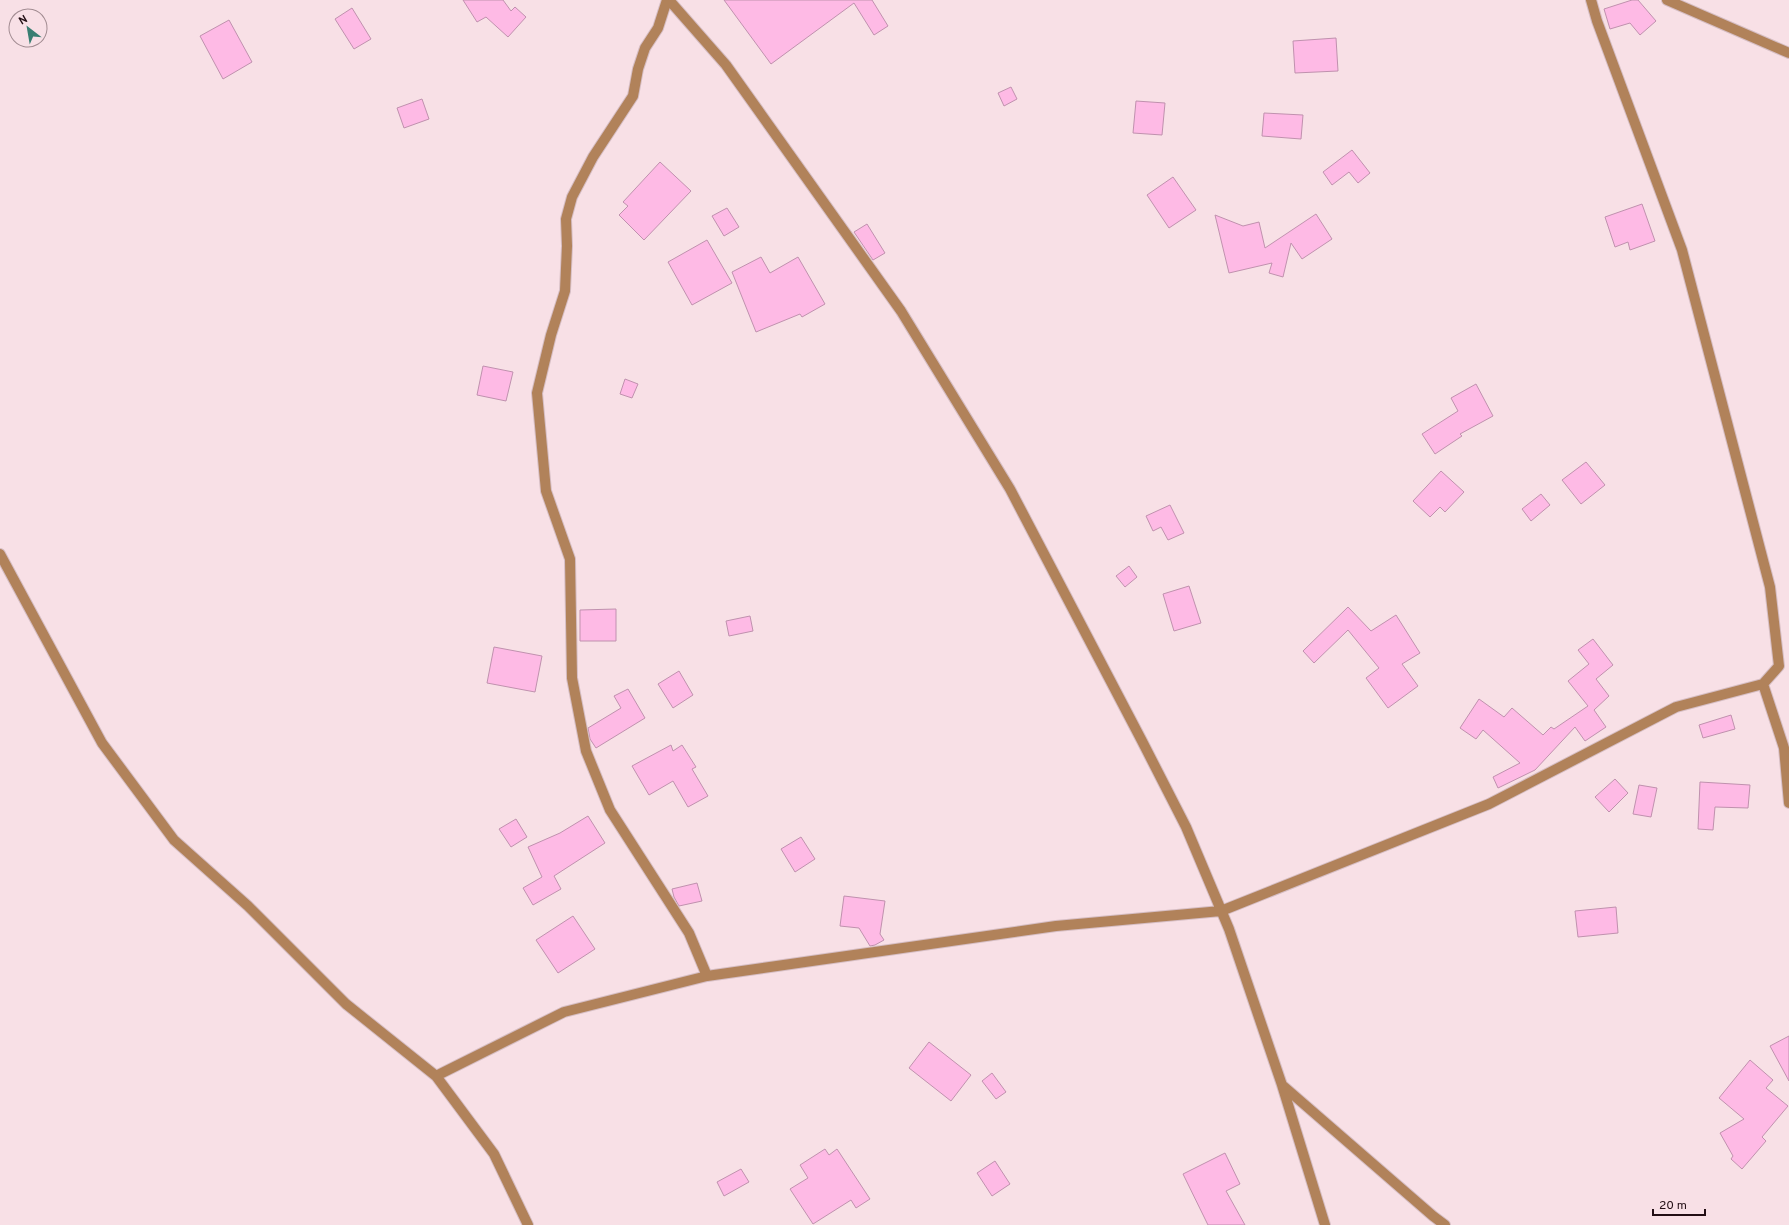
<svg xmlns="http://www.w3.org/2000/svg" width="1789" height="1225" font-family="Overpass,sans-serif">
<rect width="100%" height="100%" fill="#f8e0e6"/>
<path fill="#febae5" stroke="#c091ae" d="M463,0H503L511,11L515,7L526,17L508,37L486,17L477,22Z
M724,0H872L888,26L874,35L854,3L771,64Z
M1632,0H1638L1656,21L1640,35L1630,23L1610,29L1604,9Z
M352,8L371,39L354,49L335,19Z
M229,20L252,62L223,79L200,36Z
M1336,38L1338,71L1295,73L1293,41Z
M1011,87L1017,99L1004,106L998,93Z
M422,99L429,119L404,128L397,108Z
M1136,101L1165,103L1162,135L1133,133Z
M1264,113L1303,115L1301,139L1262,136Z
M1352,150L1370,173L1358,183L1349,172L1332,185L1323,172Z
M660,162L691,191L644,240L619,215L628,206L623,202Z
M1173,177L1196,210L1169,228L1147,195Z
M1642,204L1655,241L1630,250L1628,242L1615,247L1605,217Z
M727,208L739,227L724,236L712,216Z
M1316,214L1332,239L1302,259L1291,243L1283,277L1269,273L1272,263L1229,273L1215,215L1243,226L1259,222L1265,248Z
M867,224L885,253L873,260L854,232Z
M707,240L732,283L692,305L668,262Z
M761,257L770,273L798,257L825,304L802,317L800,314L756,332L732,272Z
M483,366L513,372L506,401L477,395Z
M625,379L638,384L632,398L620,394Z
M1476,384L1493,416L1460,434L1462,436L1435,454L1422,434L1458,411L1451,398Z
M1586,462L1605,485L1581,504L1562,480Z
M1441,471L1464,492L1445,512L1440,507L1430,517L1413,501Z
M1541,494L1550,505L1531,521L1522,509Z
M1170,505L1184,533L1168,540L1161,527L1153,531L1146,516Z
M1129,566L1137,577L1125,587L1116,576Z
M1189,586L1201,623L1174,631L1163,594Z
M1348,607L1371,631L1396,615L1420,653L1402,664L1418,686L1388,708L1366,678L1379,668L1348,630L1314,663L1303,651Z
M616,609V641H580V610Z
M750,616L753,631L729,636L726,621Z
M1593,639L1613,665L1596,679L1609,696L1594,710L1606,727L1585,741L1575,727L1535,770L1498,788L1493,777L1520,763L1483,730L1476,739L1460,728L1479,699L1504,717L1512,708L1543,735L1551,727L1554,729L1588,706L1568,681L1589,664L1578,650Z
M494,647L542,656L535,692L487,683Z
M679,671L693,695L673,708L658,684Z
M628,689L645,718L596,748L590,739L588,728L621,708L614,696Z
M1731,715L1735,729L1703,738L1699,725Z
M671,745L673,751L682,745L696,767L692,769L708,796L688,807L673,781L649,795L632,766Z
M1615,779L1628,793L1609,812L1595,797Z
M1700,782L1750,785L1748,808L1715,807L1713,830L1698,829Z
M1639,785L1657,788L1651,817L1633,814Z
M588,816L605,843L554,876L561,889L533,905L523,888L542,877L528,847L560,833Z
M516,819L527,837L511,847L499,829Z
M801,837L815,859L795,872L781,849Z
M697,883L702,901L679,906L674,897L672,889Z
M844,896L885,901L880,934L884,940L875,945L870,946L859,928L840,926Z
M1616,907L1618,933L1578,937L1575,911Z
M573,916L595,949L558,973L536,940Z
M1789,1036V1081L1770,1046Z
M929,1042L971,1075L951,1101L909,1068Z
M1750,1060L1773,1080L1766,1088L1788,1106L1762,1137L1766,1141L1742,1169L1731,1159L1733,1156L1720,1133L1744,1119L1719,1098Z
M992,1073L1006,1092L996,1099L982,1081Z
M825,1149L829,1155L837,1149L870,1199L856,1208L851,1200L813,1224L790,1189L808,1178L800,1165Z
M1225,1153L1240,1184L1226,1191L1245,1225H1208L1183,1174Z
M995,1161L1010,1184L992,1196L977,1173Z
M741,1169L749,1182L724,1196L717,1182Z"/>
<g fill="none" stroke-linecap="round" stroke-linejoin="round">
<defs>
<path id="minor" d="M667,0L658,28L645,48L638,69L633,96L593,157L572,197L566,219L567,246L565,291L551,335L537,393L546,491L570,559L572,678L586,751L610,810L689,933L707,976
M669,0L726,65L901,311L1010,489L1142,741L1186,827L1229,929L1282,1085L1325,1225
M1667,0L1789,53
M0,554L102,743L174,840L248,906L346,1004L436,1076L494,1154L528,1225
M1763,684L1784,748L1789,803
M436,1076L564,1012L707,976L1056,926L1221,911L1489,804L1676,707L1763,684L1779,666L1770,587L1682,250L1597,21L1591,0
M1282,1085L1433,1216L1445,1225"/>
</defs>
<use href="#minor" stroke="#d6bec4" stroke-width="12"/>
<use href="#minor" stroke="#b1825a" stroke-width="10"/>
</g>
<g transform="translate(28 28) rotate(329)"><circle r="19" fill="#f8e0e6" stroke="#a28c92"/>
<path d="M0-3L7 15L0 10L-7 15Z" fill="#397e72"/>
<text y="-6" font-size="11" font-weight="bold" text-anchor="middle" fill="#220e14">N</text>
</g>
<path d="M1653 1209v6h52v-6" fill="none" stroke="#220e14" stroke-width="2"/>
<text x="1659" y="1209" font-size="12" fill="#220e14" stroke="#f8e0e6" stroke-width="3" paint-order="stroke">20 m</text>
</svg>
